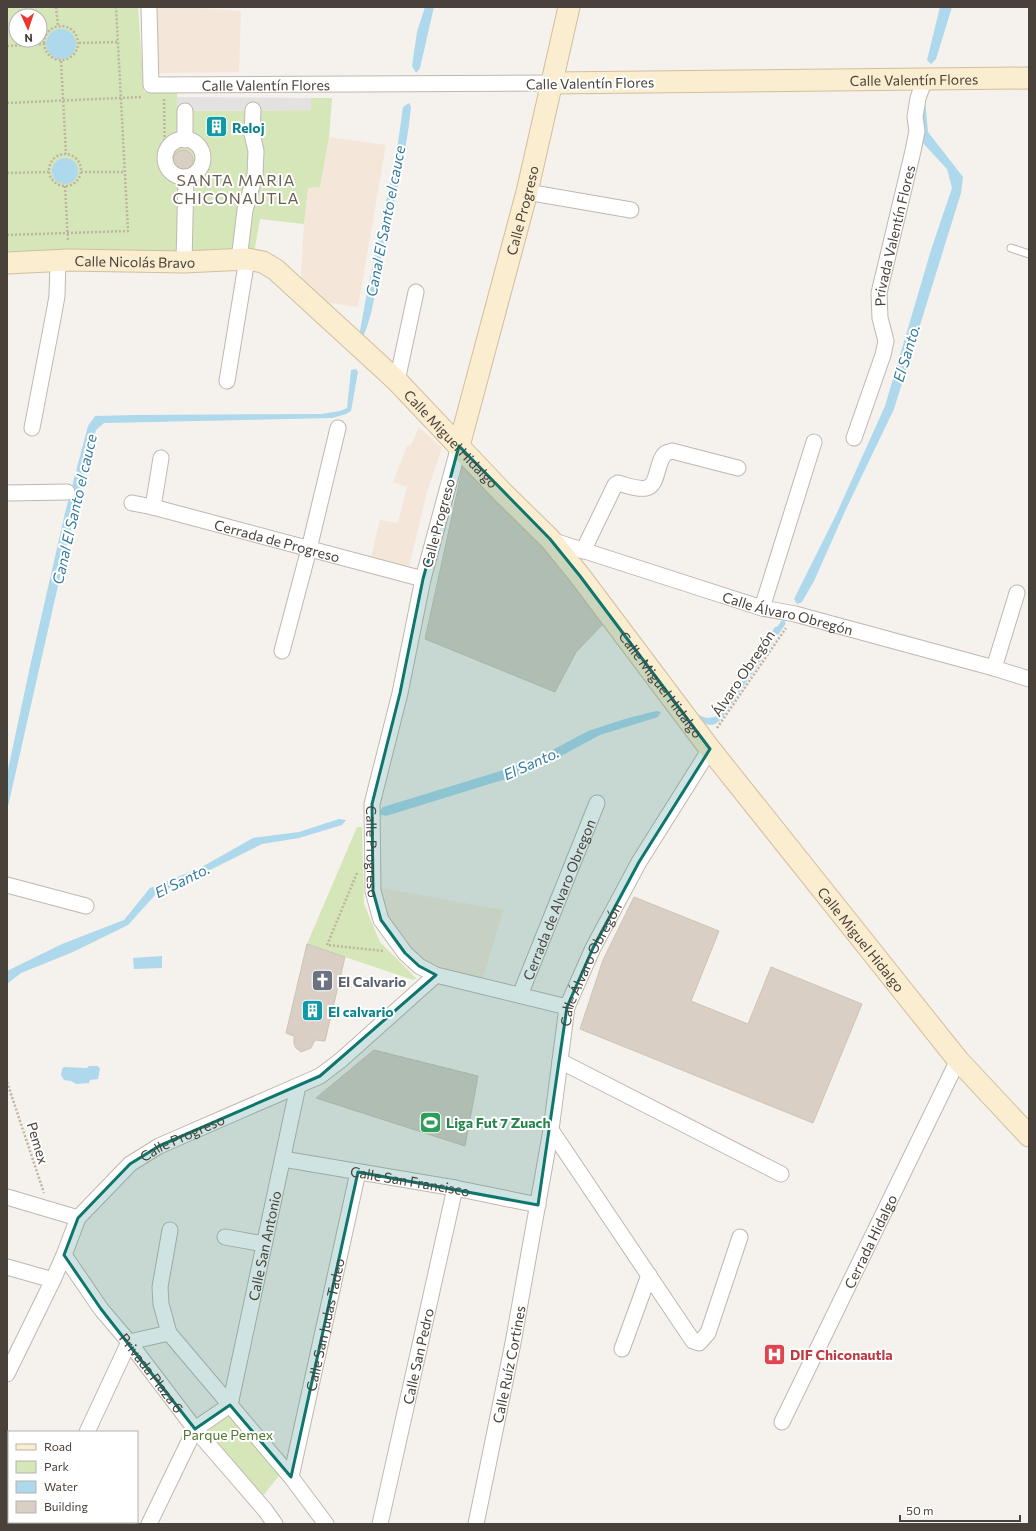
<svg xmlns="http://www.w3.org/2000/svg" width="1036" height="1531" font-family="Commissioner,sans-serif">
<rect width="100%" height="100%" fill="#f5f1ec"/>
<path fill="#f4e7d9" d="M151,7H184L241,11L239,72L154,73Z
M329,137L386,145L358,307L310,300L300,290L304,224L308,188L320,187Z
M419,427L442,448L427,492L409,566L371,558L380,520L398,523L407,487L393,482L407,446L411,445Z
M377,887L503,910L483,979L429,969L400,935L385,911Z"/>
<path fill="#d5e6b8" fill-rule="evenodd" d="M7,7H138L144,92L177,91L178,111L311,110V98H332L329,137L320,187L308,188L304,224L260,219L253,259L7,268ZM16,16H40V40H16Z
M357,827H362L364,904L380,942L416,978L413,980L307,944Z
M228,1411L281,1473L262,1497L206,1433Z"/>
<path fill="#e4e2e0" d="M177,97L311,98V110L177,111Z"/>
<path fill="#aed8ec" d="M425,7H434L420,68L416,73L412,66L417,32Z
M940,7H952L936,59L931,64L927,60Z
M46 44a15 15 0 1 1 30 0a15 15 0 1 1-30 0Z
M925,99L928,132L963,177L961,193L894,409L846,509L814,581L802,602L797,604L794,599L836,515L885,406L931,250L952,188L947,169L921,141L917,124Z
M409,103L411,107C406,159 392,209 381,260C377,281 372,323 361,340L360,331L366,298L398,143L403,107Z
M52 171a13 13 0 1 1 26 0a13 13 0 1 1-26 0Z
M356,369L358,372L351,411L346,414L332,418L104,423L96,430L74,515L7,811V774L31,662L65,513L88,426L95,416L135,415L322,414L340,411L347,408L351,370Z
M781,626L772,644L722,718C712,730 704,725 696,714L706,718L715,717L740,681L775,627Z
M656,711L661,712L658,717L600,735L535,770L386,816L377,814L383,807L507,769L545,754L588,731L628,718Z
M339,819L346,820L342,825L299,838L262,844L204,873L156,894L128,925L73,952L21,973L7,984V971L62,944L124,920L150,888L200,868L253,838L299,832Z
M162,956V968L134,969L133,958Z
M89,1066H98L100,1069L98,1079L90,1080L89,1083L76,1084L71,1081L64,1080L61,1075L62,1069L64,1067L87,1068Z"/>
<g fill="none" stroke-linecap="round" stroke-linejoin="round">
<path stroke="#aed8ec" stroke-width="5" d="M777,632L783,623"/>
</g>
<path fill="#d9cfc5" stroke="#d0c3b6" d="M213,123H221L222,131L213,132Z
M173 160a10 10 0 1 1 20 0a10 10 0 1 1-20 0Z
M465,457L535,532L606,621L576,652L555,692L425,639Z
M634,897L719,931L691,1001L748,1024L771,967L862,1004L813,1123L580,1029L603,960Z
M307,944L345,957L325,1041L315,1040L311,1048L301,1052L296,1048L294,1044V1036L286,1033Z
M374,1050L478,1076L465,1146L316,1098Z"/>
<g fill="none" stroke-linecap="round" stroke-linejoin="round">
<defs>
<path id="lane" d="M1011,248L1029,254"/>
<g id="street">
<path id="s1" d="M149,7L151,85L552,83"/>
<path d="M185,111V140"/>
<circle cx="184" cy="158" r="19"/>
<path d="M527,192L631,210"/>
<path d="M239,260L245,210L255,175L256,151L252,134L253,110"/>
<path d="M184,262L186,177"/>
<path d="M227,381L247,259"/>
<path d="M397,381L416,292"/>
<path d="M32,428L54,313L57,296L58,261"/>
<path id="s2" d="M854,438L883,355L886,341L880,318L879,293L913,151L917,131L915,117L918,98L925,79"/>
<path id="s3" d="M459,446L423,579L400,693L372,804L373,891L381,920L405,953L419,966L436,975L567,1007"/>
<path d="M7,493L67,492"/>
<path id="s4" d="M132,503L153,507L423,579"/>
<path d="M153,507L161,458"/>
<path id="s5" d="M551,540L762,608L795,614L994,668L1029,679"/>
<path d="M583,551L615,485L618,483C626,485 638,490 646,488C659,486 656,460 666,453C668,452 670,452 672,451L738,468"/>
<path d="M762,608L814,442"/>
<path d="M282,651L309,549L338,428"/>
<path d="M994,668L1017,593"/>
<path d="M7,885L86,906"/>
<path id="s6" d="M520,995L597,803"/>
<path d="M560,1061L781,1174"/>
<path d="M551,1130L693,1341L699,1343L708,1333L740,1237"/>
<path id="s7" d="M283,1159L455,1188L538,1205"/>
<path d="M7,1197L78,1218"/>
<path d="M170,1230L160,1287L161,1304L169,1333L291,1477L326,1524"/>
<path d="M225,1237L264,1244"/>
<path id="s8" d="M64,1255L101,1309L129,1342L195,1429L265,1510L275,1524"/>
<path d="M7,1267L53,1280"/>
<path d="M622,1349L649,1275"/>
<path id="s9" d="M7,1374L53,1280L64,1255L78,1218L130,1164L159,1146L320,1076L341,1060L436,975"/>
<path id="s10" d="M782,1422L958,1060"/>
<path d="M87,1432L129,1342L169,1333"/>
<path id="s11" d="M291,1477L358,1172"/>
<path d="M44,1524L45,1522"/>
<path id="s12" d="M149,1524L195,1429L230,1405L298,1086"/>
<path id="s13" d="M380,1524L455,1188"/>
<path id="s14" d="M476,1524L513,1343L551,1130L567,1007L593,948L639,862L710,749"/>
</g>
<g id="secondary">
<path id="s15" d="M552,83L1029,78"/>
<path id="s16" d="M7,263L68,260L184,262L247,259L263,262L276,270L397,381L503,493L550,539L580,576L710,749L958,1060L1029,1136"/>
<path id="s17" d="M459,446L527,192L569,7"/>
</g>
</defs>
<use href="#lane" stroke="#c0b8af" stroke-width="9"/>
<use href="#street" stroke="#c0b8af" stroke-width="17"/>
<use href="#secondary" stroke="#d1bf9f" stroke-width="23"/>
<path stroke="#c1b3a1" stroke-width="2.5" stroke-dasharray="2 2" stroke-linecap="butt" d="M56,7L58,26
M44 43a17 17 0 1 1 34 0a17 17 0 1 1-34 0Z
M79,43L117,42
M7,46L44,44
M61,61L66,154
M164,99L165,160
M7,103L142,97
M49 170a16 16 0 1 1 32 0a16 16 0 1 1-32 0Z
M81,172H125
M7,173L49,172
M65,186L68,242
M7,235L128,231L116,7
M717,728L786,628
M357,873L327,945L384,951
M7,1082L44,1193"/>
<use href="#lane" stroke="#fff" stroke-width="7"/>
<use href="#street" stroke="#fff" stroke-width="15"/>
<use href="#secondary" stroke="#fbedd0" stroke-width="21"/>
</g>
<path fill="#0f766e" fill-opacity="0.2" stroke="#0f766e" stroke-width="3" stroke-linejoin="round" d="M459,446L550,539L580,576L710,749L639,862L593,948L567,1007L538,1205L358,1172L291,1477L230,1405L195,1429L101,1309L64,1255L78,1218L130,1164L159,1146L320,1076L436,975L419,966L405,953L381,920L373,891L372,804L400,693L423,579Z"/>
<defs>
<symbol id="building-square" viewBox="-11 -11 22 22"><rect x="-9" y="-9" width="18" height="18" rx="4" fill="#0f9aa8" stroke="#fff"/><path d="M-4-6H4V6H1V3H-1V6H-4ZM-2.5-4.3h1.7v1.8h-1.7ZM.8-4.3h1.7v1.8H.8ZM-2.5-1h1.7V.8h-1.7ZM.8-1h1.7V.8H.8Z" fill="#fff"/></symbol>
<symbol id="church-square" viewBox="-11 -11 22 22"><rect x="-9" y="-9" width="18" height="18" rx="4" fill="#6b7280" stroke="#fff"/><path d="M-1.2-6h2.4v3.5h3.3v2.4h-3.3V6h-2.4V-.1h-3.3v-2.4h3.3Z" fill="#fff"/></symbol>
<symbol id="stadium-square" viewBox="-11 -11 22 22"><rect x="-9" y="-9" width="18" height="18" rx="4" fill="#2e9e5b" stroke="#fff"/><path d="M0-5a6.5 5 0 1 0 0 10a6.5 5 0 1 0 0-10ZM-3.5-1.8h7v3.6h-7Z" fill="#fff"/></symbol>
<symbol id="hospital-square" viewBox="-11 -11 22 22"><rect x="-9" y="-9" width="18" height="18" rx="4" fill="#e0444e" stroke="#fff"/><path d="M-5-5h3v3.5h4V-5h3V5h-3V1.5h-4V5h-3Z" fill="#fff"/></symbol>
</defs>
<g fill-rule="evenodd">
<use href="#building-square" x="204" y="114" width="25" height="25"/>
<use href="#church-square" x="310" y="968" width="25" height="25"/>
<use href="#building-square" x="300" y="998" width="25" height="25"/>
<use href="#stadium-square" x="418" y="1110" width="25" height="25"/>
<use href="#hospital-square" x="762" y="1342" width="25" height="25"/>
</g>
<g text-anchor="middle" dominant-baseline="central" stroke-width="4" stroke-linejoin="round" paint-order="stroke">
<g font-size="14" fill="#49423a" stroke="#fff">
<text stroke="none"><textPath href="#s15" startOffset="362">Calle Valentín Flores</textPath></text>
<text transform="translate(590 83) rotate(-1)">Calle Valentín Flores</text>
<text stroke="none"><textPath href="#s1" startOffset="193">Calle Valentín Flores</textPath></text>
<text stroke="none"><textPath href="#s17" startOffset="244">Calle Progreso</textPath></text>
<text stroke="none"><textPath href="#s2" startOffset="210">Privada Valentín Flores</textPath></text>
<text stroke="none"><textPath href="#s16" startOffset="128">Calle Nicolás Bravo</textPath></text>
<text stroke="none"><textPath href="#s16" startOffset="515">Calle Miguel Hidalgo</textPath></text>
<text transform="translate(438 523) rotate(-75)">Calle Progreso</text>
<text stroke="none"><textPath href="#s4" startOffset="150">Cerrada de Progreso</textPath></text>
<text stroke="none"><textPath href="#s5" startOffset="248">Calle Álvaro Obregón</textPath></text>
<text transform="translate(743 673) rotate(-56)">Álvaro Obregón</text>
<text stroke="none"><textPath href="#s16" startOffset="839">Calle Miguel Hidalgo</textPath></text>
<text stroke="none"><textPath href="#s3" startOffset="416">Calle Progreso</textPath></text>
<text stroke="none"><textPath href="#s6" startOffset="103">Cerrada de Alvaro Obregon</textPath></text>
<text stroke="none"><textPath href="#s16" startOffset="1163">Calle Miguel Hidalgo</textPath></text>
<text stroke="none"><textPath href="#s14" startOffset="573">Calle Álvaro Obregón</textPath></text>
<text stroke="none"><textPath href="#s9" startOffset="305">Calle Progreso</textPath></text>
<text transform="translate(38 1143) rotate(73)">Pemex</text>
<text stroke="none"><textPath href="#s7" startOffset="129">Calle San Francisco</textPath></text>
<text stroke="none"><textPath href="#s10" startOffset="201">Cerrada Hidalgo</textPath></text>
<text stroke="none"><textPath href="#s12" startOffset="311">Calle San Antonio</textPath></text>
<text stroke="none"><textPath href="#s11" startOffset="156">Calle San Judas Tadeo</textPath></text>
<text stroke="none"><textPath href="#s13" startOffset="172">Calle San Pedro</textPath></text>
<text stroke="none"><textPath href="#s14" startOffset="163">Calle Ruíz Cortines</textPath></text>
<text stroke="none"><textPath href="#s8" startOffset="147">Privada Plaza 6</textPath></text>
</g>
<g font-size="14" font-weight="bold" fill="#0d838f" stroke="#fff" text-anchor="start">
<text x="232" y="127">Reloj</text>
<text x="328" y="1011">El calvario</text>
</g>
<g font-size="14" font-weight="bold" fill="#5b616d" stroke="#fff" text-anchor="start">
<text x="338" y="981">El Calvario</text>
</g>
<g font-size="14" font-weight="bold" fill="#27864d" stroke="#fff" text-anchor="start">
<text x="446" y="1122">Liga Fut 7 Zuach</text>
</g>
<g font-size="14" font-weight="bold" fill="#be3a42" stroke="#fff" text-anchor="start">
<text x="790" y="1354">DIF Chiconautla</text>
</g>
<g font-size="14" fill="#527830" stroke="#fff">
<text x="228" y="1434">Parque Pemex</text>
</g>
<g font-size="15" font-style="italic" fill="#357c9f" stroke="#fff">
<text transform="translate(385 221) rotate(-79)">Canal El Santo el cauce</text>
<text transform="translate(906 353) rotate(-73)">El Santo.</text>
<text transform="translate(74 509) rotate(-77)">Canal El Santo el cauce</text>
<text transform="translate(531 763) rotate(-24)">El Santo.</text>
<text transform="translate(182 880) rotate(-26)">El Santo.</text>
</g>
<g font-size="16" letter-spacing="1" fill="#6b5f52" stroke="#fff">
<text x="236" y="179">SANTA MARIA<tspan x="236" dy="18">CHICONAUTLA</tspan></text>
</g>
</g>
<rect width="1036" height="1531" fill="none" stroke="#49423a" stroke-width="16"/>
<rect x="8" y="1431" width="130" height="92" fill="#ffffff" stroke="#b6b3b0"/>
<rect x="16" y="1444" width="20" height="6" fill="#fbedd0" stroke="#b6b3b0"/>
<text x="44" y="1451" font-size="12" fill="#49423a">Road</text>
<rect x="16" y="1461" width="20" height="12" fill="#d5e6b8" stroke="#b6b3b0"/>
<text x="44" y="1471" font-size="12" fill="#49423a">Park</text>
<rect x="16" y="1481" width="20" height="12" fill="#aed8ec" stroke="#b6b3b0"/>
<text x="44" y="1491" font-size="12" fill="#49423a">Water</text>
<rect x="16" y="1501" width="20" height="12" fill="#d9cfc5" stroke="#b6b3b0"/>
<text x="44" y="1511" font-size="12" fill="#49423a">Building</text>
<g transform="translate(28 28) rotate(177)"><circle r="19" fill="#ffffff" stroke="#b6b3b0"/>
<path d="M0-3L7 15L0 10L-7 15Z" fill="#eb382d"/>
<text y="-6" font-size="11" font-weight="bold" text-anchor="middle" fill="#49423a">N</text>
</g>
<path d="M900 1515v6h120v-6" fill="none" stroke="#49423a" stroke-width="2"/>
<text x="906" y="1515" font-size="12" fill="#49423a" stroke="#ffffff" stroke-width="3" paint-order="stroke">50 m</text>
</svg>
